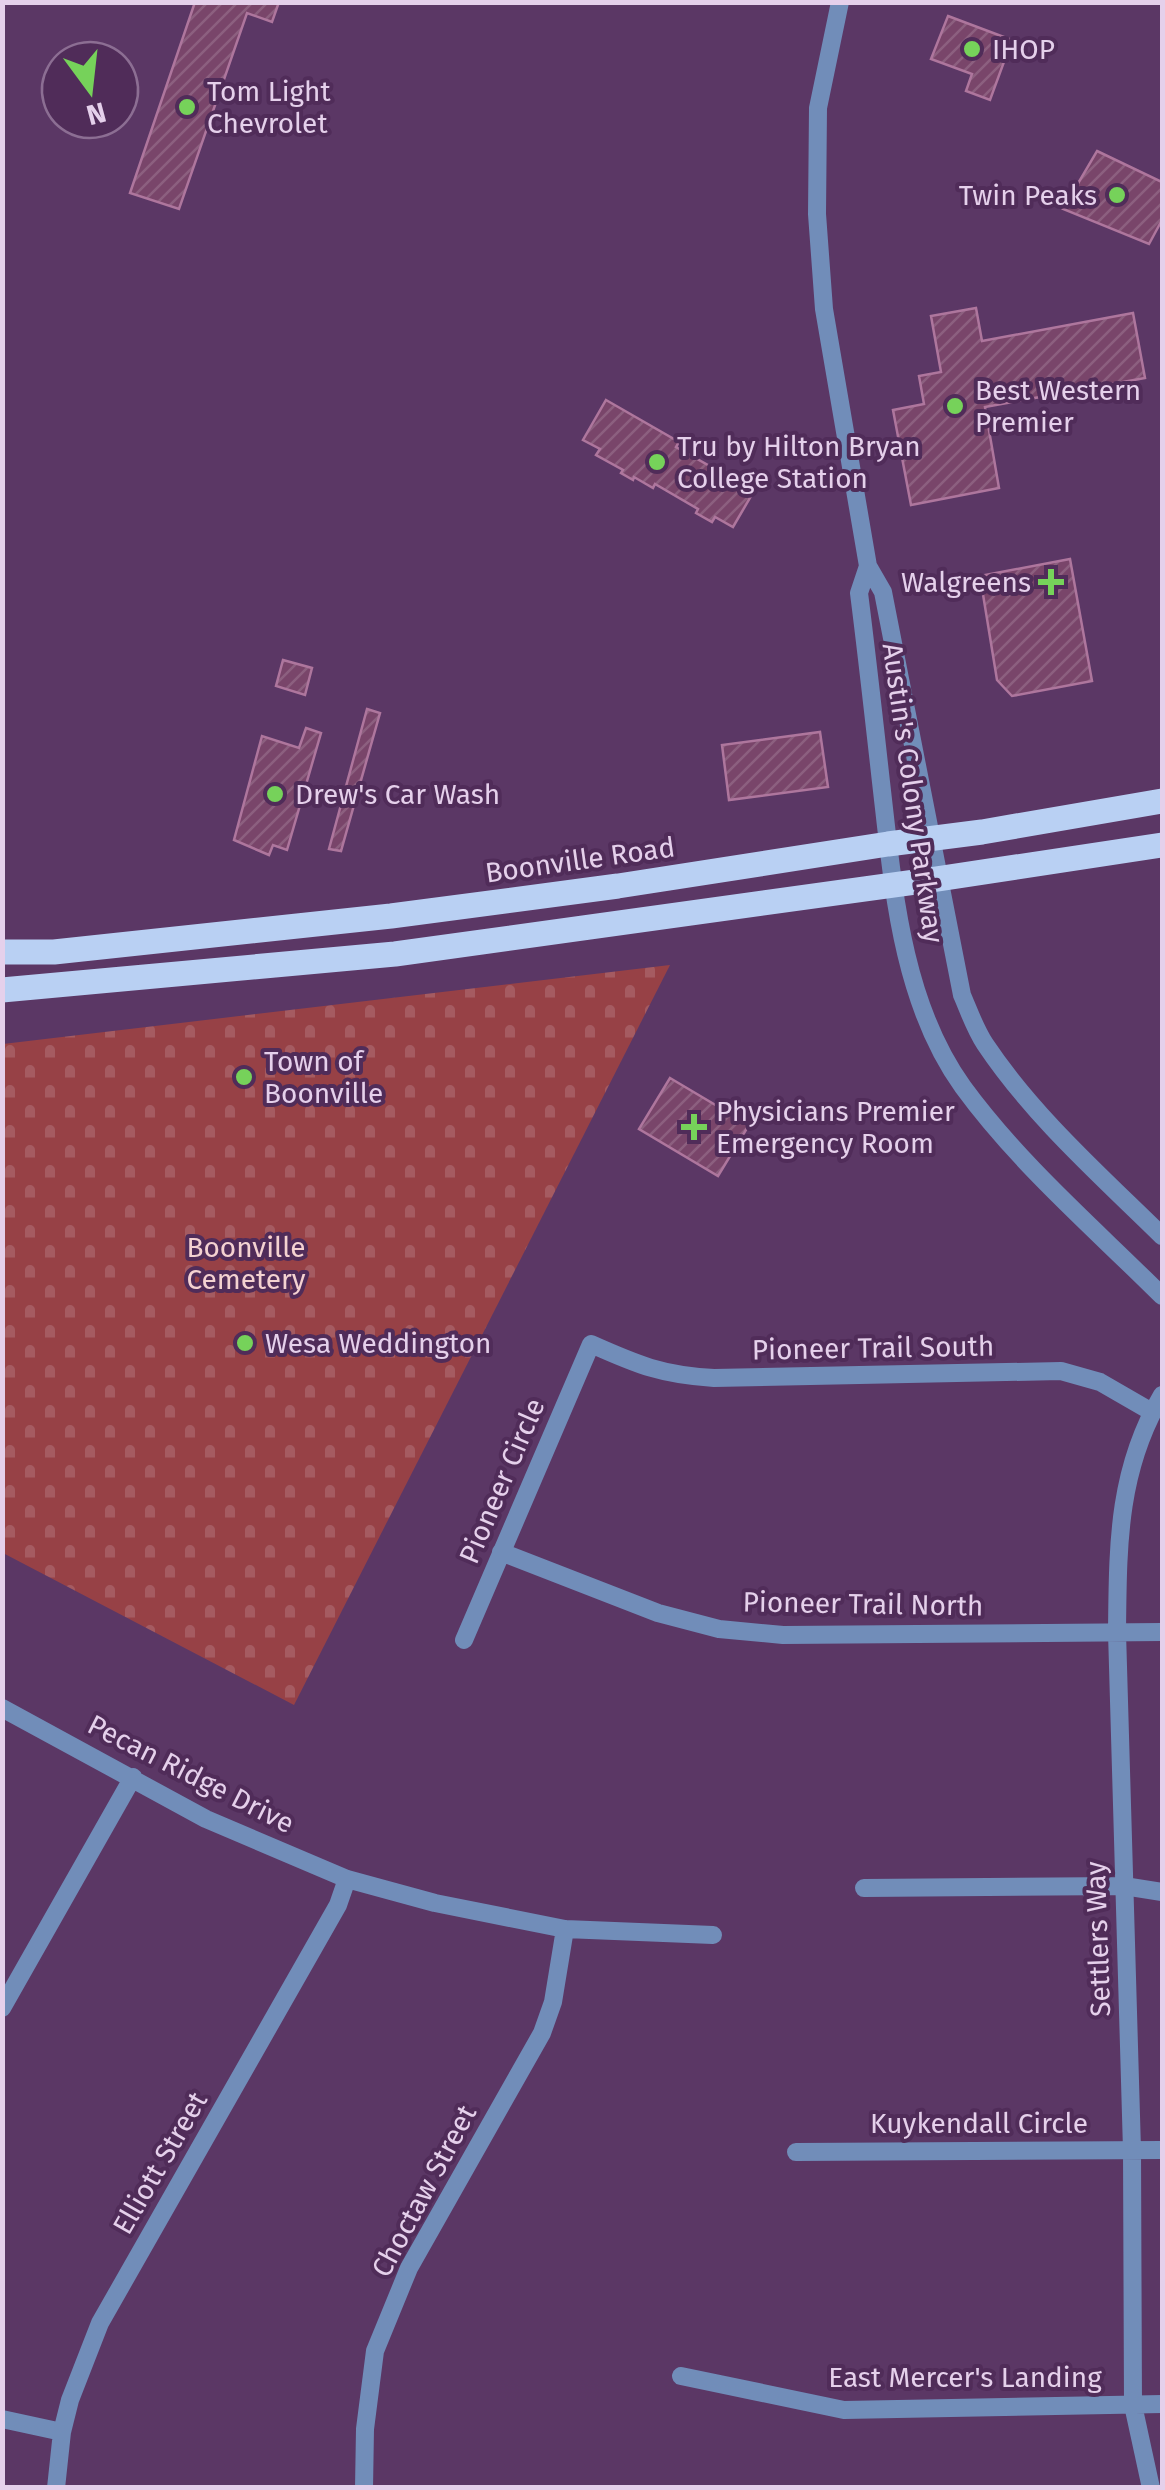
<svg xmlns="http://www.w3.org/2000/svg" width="1165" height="2490" font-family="'Fira Sans',sans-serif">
<defs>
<pattern id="cemetery-stones" width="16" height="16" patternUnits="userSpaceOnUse" patternTransform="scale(2.5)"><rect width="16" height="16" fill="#974146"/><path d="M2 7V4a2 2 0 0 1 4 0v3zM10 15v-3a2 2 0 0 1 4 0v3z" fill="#a55b61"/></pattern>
<pattern id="building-hatch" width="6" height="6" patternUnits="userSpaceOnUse" patternTransform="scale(2.5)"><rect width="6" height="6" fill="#79456a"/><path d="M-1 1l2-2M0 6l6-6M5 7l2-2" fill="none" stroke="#8c5f7f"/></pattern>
</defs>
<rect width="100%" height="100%" fill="#5b3765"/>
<path fill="url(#cemetery-stones)" d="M670,965L294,1705L3,1553V1044Z"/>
<path fill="url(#building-hatch)" stroke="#ae769d" stroke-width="2.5" d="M195,2H279L272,22L247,13L179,209L130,193Z
M948,16L1012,40L990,100L966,91L972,74L931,59Z
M1097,151L1162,182V220L1149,244L1063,209Z
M976,308L982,341L1133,313L1145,378L985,407L999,488L911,505L893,410L924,404L919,376L941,372L931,316Z
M606,400L679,442L676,447L754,491L733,527L715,517L712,522L696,513L698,509L655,484L653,488L634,477L633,480L621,473L623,470L596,455L600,449L583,440Z
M1070,559L1092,681L1012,696L997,680L980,576Z
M283,660L312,668L305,695L276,686Z
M367,709L380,713L341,851L329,849Z
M306,728L321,733L287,850L273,845L269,855L234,840L262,736L299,748Z
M820,732L828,787L729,800L722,745Z
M670,1078L749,1125L718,1176L639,1129Z"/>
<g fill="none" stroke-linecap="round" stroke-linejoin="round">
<path stroke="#718db9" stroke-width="18" d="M840,2L818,108L817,214L824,309L868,566L883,592L962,995C969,1011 975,1029 985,1044C1033,1116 1101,1176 1162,1236
M868,566L859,593C867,656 874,719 881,782C893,885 901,1001 963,1087C1020,1165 1095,1229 1162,1296
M501,1552L658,1613L719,1629L783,1635L1162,1632
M464,1640L591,1344C638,1365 662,1375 714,1378L1061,1371L1100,1382L1152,1412
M2,1708L206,1819L347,1879L435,1903L565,1929L713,1935
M864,1888L1124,1886L1162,1892
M2,2008L133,1777
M796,2152L1162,2150
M681,2376L844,2410L1162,2404
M2,2419L62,2432
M56,2488L62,2432L70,2400L100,2323L338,1905L347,1879
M364,2488L365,2429L375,2351L409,2268L542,2033L553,2002L565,1929
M1151,2488L1133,2405L1132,2150L1117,1632C1118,1546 1117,1471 1162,1395"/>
<path stroke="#b9d0f3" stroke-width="25" d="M2,952H54L391,916L618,886L888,844L982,832L1162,801
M2,990L395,954L937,879L1162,845"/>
</g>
<g fill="#76d25a" stroke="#502c59" stroke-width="4">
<circle cx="972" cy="49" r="10"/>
<circle cx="187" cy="107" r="10"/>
<circle cx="1117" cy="195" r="10"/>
<circle cx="955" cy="406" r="10"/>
<circle cx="657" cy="462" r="10"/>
<path d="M1046 567h10v10h10v10h-10v10h-10v-10h-10v-10h10z"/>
<circle cx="275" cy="794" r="10"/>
<circle cx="244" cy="1077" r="10"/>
<path d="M689 1112h10v10h10v10h-10v10h-10v-10h-10v-10h10z"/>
<circle cx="245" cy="1343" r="10"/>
</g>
<g text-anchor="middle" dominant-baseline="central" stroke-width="8" stroke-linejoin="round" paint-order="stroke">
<g font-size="28" fill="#e5d0eb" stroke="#502c59" text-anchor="start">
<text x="992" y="49">IHOP</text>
<text x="207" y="91">Tom Light<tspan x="207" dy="32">Chevrolet</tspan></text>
<text x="1097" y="195" text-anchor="end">Twin Peaks</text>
<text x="975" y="390">Best Western<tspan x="975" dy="32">Premier</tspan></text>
<text x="677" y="446">Tru by Hilton Bryan<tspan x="677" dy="32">College Station</tspan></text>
<text x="1031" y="582" text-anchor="end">Walgreens</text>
<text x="295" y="794">Drew's Car Wash</text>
<text x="264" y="1061">Town of<tspan x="264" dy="32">Boonville</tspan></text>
<text x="716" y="1111">Physicians Premier<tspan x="716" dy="32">Emergency Room</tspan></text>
<text x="265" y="1343">Wesa Weddington</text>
</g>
<g font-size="28" fill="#e5d0eb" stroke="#502c59">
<text transform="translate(913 793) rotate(82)">Austin's Colony Parkway</text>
<text transform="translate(580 860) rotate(-8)">Boonville Road</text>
<text transform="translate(873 1348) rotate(-1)">Pioneer Trail South</text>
<text transform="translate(502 1481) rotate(-67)">Pioneer Circle</text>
<text transform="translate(863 1604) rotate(1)">Pioneer Trail North</text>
<text transform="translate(191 1774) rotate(27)">Pecan Ridge Drive</text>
<text transform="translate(1098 1939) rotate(-92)">Settlers Way</text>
<text x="979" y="2123">Kuykendall Circle</text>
<text transform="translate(160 2163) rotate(-60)">Elliott Street</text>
<text transform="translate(424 2191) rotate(-62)">Choctaw Street</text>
<text x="965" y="2377">East Mercer's Landing</text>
</g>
<g font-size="28" fill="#f4d2d1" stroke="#502c59">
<text x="246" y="1247">Boonville<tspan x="246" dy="32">Cemetery</tspan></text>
</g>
</g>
<rect width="1165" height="2490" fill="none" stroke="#e5d0eb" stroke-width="10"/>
<g transform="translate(90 90) rotate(165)"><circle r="48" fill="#502c59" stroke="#8c6e93" stroke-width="2.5"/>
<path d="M0-8L18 38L0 25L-18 38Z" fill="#76d25a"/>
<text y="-15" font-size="28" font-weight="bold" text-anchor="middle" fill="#e5d0eb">N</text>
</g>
</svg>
